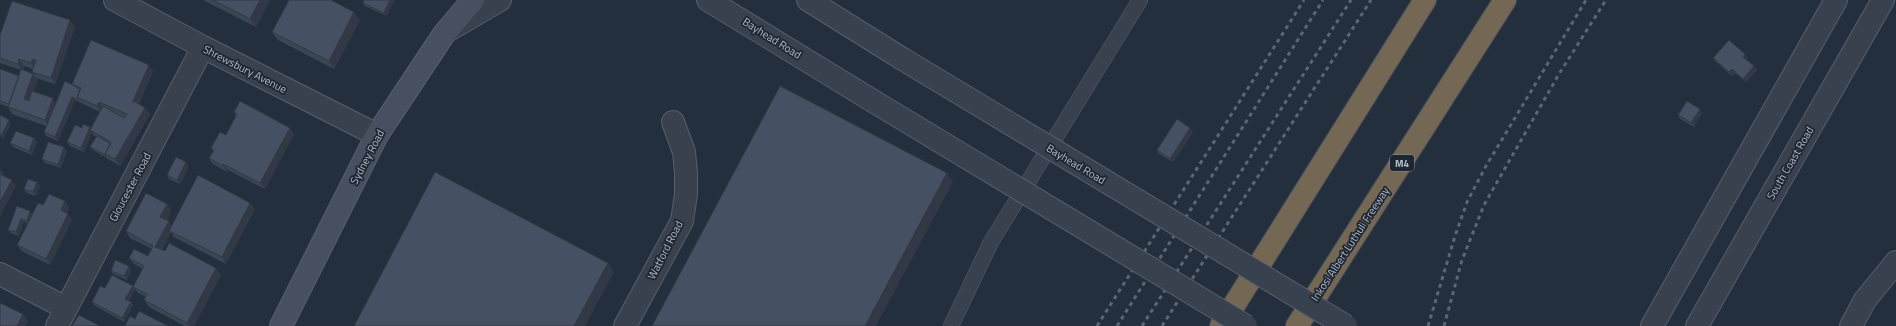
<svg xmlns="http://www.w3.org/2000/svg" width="1896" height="326" font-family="'Titillium Web',sans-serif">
<rect width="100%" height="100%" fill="#242f3e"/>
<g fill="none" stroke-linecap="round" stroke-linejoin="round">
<defs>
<path id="service" d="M951,326L991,242L1140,0"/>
<path id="minor" d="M115,0L203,47L377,135
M708,0L873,101
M808,0L901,58
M449,30L500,0
M0,274L66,308
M57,326L203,47
M625,326L682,221L686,194V173L684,152L673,122
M1851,326L1865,300L1896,262"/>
<path id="tertiary" d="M1652,326L1836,0
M1697,326L1883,0"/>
<path id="secondary" d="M281,326L377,135L444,34L473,0"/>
<path id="motorway" d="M1221,326L1425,0
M1297,326L1505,0"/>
</defs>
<use href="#service" stroke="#565f6c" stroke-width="16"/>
<use href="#minor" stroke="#565f6c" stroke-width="24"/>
<use href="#tertiary" stroke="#565f6c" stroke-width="24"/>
<use href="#secondary" stroke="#565f6c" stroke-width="24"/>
<use href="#motorway" stroke="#434c59" stroke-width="24"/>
<use href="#service" stroke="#38414e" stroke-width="15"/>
<use href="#minor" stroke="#38414e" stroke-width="22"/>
<use href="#tertiary" stroke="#38414e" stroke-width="22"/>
<use href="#secondary" stroke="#465061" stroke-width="22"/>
<use href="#motorway" stroke="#746855" stroke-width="22"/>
<path stroke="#5a6575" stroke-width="3" stroke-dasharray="4 4" stroke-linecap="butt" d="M1097,326L1304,0
M1117,326L1323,0
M1142,326L1351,0
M1162,326L1371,0
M1428,326L1455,236L1467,202L1486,166L1586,0
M1444,326L1462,260L1484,205L1559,74L1606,0"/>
<defs>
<path id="minor-bridge" d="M901,58L1346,326
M873,101L1246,326"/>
</defs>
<use href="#minor-bridge" stroke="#565f6c" stroke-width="24" stroke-linecap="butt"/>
<use href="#minor-bridge" stroke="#38414e" stroke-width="22"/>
</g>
<path fill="#3b4654" d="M203,0H270L256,27Z
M394,1L387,16L365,6L363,3Z
M360,20L334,69L278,40L272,32Z
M75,27L55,84L36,78L32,72L33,69L24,66L23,70L33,74L38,80L33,91L56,103L73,85L72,84L153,71L139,104L145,108L150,114L120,166L93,150L90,147L96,137L94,136L92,133L84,152L70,146L67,142L82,128H91L100,112L75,100L58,141L46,136L44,132L46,126L12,114L8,107L0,104V69L19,76L21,70L0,63V35Z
M1748,57L1746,59L1754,66L1757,70L1746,82L1735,73L1732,76L1715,61L1713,58Z
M234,112L294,134L265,189L228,170L227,172L213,164L209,158L213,151L211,148L226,135L236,116Z
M1702,113L1694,127L1680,119L1678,115Z
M1193,132L1173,162L1159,154L1157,150Z
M34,138L37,142L32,155L13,147L10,143Z
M64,147L67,151L61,168L45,163L42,159Z
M189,166L180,184L169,179L167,175Z
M40,186L36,196L27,193L24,189Z
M65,201L69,208L67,213L72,220L50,265L22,251L17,245L28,224L24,222L19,236L11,233L8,230L17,206L32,214L43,205Z
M250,203L255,209L226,264L174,237L171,232L162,250L221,275L194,326H185L149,307L144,300L146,297L138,293L133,287L143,269L134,264L129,258L148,256L152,249L130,238L126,231L167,204L171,211L167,220L172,226Z
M129,266L131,270L127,280L113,274L111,271Z
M133,286L135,290L129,301L131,302L133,305L124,322L94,305L92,302L105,288Z"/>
<path fill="#303945" d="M260,0H270L256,27L250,19Z
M390,0H393L394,1L387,16L384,13Z
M354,12L360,20L334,69L329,61Z
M70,20L75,27L55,84L51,78Z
M1745,54L1748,57L1745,60L1743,57Z
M19,59L24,66L22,71L18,64Z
M33,59L37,65L36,69L31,63Z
M149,65L153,71L137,110L132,103Z
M1754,66L1757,70L1746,82L1743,79Z
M1732,69L1735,73L1732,76L1729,72Z
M33,74L38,80L28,106L24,99Z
M72,97L75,100L58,141L55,137Z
M53,98L57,105L49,127L45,120Z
M99,102L103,108L101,112L97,106Z
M145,108L150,114L120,166L115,159Z
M1700,109L1702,113L1694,127L1691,123Z
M9,120L11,124L3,139L1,136Z
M90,127L93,131L90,130L92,133L84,152L81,148Z
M290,128L294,134L265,189L260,183Z
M1190,128L1193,132L1173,162L1170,159Z
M34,138L37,142L32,155L29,151Z
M64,147L67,151L61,168L58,165Z
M186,162L189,166L180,184L177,180Z
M223,164L228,170L227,172L223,166Z
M0,168L4,174L2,179L0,176Z
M947,173L953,182L876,326H865Z
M12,180L16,186L0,217V202Z
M37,182L40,186L36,196L33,192Z
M65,201L69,208L65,217L61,210Z
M250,203L255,209L226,264L222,257Z
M167,204L171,211L165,224L160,217Z
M30,211L33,215L29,224L27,221Z
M68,214L72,220L50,265L46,259Z
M21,219L24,222L19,236L16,232Z
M169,221L173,228L169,231L171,232L160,253L155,247Z
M608,263L614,272L585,326H574Z
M129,266L131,270L127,280L124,276Z
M216,268L221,275L194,326H189L187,323Z
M133,286L135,290L128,303L125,299Z
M131,302L133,305L124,322L122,318Z
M23,314L28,321L25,326H17Z"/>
<path fill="#455162" stroke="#303945" d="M213,0H260L250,19Z
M289,0H331L354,12L329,61L272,32Z
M364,0H390L384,13L363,3Z
M12,1L70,20L51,78L32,72L36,60L33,59L31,63L19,59L18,64L0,58V35Z
M91,40L149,65L132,103L134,101L145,108L115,159L105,154L111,142L90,130L103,106L124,118L127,114L99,102L97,106L77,97L81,88L72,84Z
M1729,40L1745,54L1743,57L1754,66L1743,79L1732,69L1729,72L1713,58Z
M0,69L19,76L9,104L0,101Z
M21,69L33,74L24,99L29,101L32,91L53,98L45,120L8,107Z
M65,81L80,89L77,97L79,100L72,97L55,137L44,132Z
M780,86L947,173L865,326H652Z
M240,101L290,128L260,183L223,164V166L209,158L214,150L211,148L220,132L226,135L237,114L234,112Z
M1687,101L1700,109L1691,123L1678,115Z
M0,115L9,120L1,136L0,135Z
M1177,119L1190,128L1170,159L1157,150Z
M83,124L90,127L81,148L67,142L75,125L82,128Z
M16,131L34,138L29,151L10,143Z
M97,136L111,144L105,154L107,156L90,147Z
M48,142L64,147L58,165L42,159Z
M176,157L186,162L177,180L167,175Z
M435,172L608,263L574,326H354Z
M0,174L12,180L0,202Z
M198,175L250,203L222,257L169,231Z
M28,179L37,182L33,192L24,189Z
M146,193L167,204L160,217L169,221L155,247L165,251L169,243L216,268L187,323L144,300L147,294L133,287L144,266L129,258L134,249L148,256L153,246L126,231Z
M49,194L65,201L61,210L68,214L46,259L17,245L38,203L43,205Z
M17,206L30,211L27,221L21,219L16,232L8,230Z
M115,260L129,266L124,276L111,271Z
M112,275L133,286L125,299L131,302L122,318L92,302L100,286L105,288Z
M0,303L23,314L17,326H0Z
M139,311L168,326H125L130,316L135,319Z
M79,315L98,325V326H72Z"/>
<g text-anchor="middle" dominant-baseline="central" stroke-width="3.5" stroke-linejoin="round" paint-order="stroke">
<rect fill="#1d2633" stroke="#878f9c" stroke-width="1" x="1390" y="155" width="24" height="16" rx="3"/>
<g font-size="10" font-weight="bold" fill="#b4bcc9">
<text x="1402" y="163">M4</text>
</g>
<g font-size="11" fill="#b4bcc9" stroke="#1d2633">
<text transform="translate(772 38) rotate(32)">Bayhead Road</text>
<text transform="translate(245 69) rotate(27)">Shrewsbury Avenue</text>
<text transform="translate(367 157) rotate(-62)">Sydney Road</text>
<text transform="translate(1790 163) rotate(-60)">South Coast Road</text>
<text transform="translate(1076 164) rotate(31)">Bayhead Road</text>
<text transform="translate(130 187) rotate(-62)">Gloucester Road</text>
<text transform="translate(1350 244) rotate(-57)">Inkosi Albert Luthuli Freeway</text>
<text transform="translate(665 250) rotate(-63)">Watford Road</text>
</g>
</g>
</svg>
